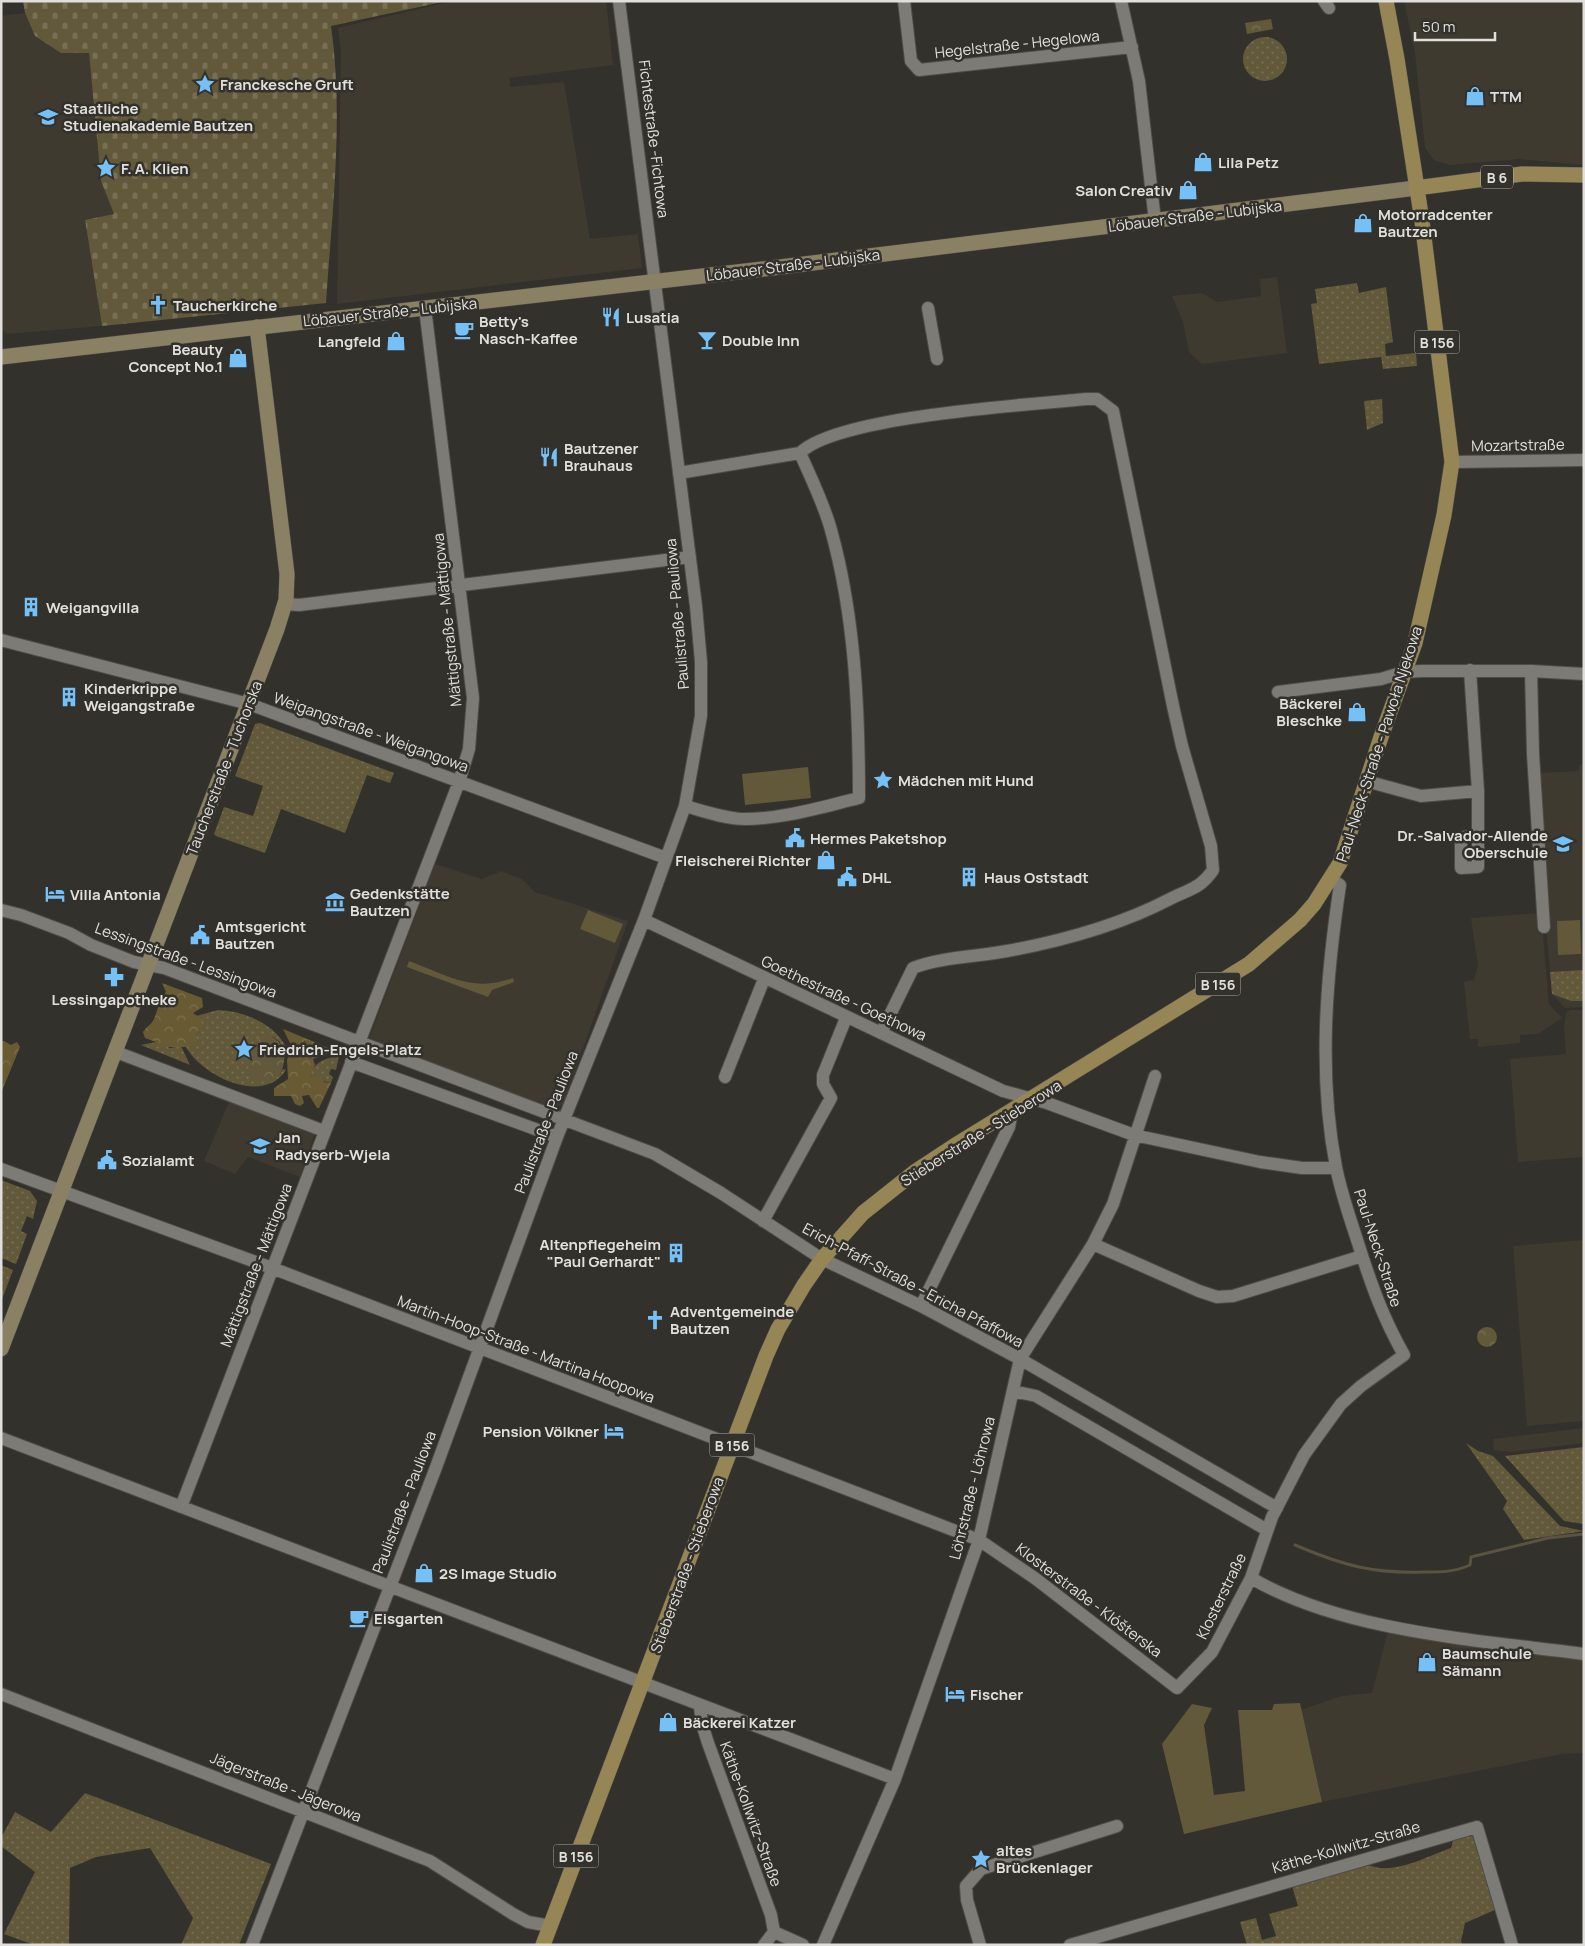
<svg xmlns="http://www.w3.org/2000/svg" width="1585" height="1946" font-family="Manrope,sans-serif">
<defs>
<pattern id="grass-dots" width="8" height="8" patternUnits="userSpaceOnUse" patternTransform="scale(1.25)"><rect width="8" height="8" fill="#62583a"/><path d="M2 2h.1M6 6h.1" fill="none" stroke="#787056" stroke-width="1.8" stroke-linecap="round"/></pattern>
<pattern id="forest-crowns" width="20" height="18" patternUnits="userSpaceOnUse" patternTransform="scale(1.25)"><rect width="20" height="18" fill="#685a32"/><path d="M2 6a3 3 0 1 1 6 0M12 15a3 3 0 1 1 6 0" fill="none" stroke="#7d714f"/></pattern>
<pattern id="cemetery-stones" width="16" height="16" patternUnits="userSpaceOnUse" patternTransform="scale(1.25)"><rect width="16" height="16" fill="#62583a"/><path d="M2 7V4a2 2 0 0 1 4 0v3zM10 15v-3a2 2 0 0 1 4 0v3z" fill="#787056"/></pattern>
<pattern id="park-crowns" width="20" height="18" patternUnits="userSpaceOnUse" patternTransform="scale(1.25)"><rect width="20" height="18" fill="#62583a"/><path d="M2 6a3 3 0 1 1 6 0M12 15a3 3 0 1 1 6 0" fill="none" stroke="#787056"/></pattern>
</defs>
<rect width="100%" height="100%" fill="#33312c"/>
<path fill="#3e3a30" d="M452,1H606L613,65L510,78V87L564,82L590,239L638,234L642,268L337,304L341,52L338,28Z
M1404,1H1584V165L1519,159L1450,165L1434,160L1425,148L1415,53Z
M25,13L35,36L89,53L101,181L114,214L85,221L102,326L7,334L1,329V16Z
M1277,277L1287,353L1202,364L1189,352L1183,322L1172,296L1202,293L1217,302L1261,296L1260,279Z
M1584,764V1007L1565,1008L1552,994L1545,914L1538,773L1579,771V765Z
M435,864L482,879L501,871L522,879L535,892L628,921L563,1105L550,1108L369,1039Z
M1541,913L1549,1004L1562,1018L1538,1034L1520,1035V1043L1478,1047V1039H1470L1464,982L1474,980L1478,966L1471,918Z
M1570,1010H1584V1157L1518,1162L1510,1059L1566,1054L1564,1027L1566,1013Z
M229,1102L314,1135L300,1177L248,1157L235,1174L204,1161Z
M1584,1240V1421L1527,1426L1513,1246Z
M1584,1428V1443L1510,1452L1494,1450L1493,1439Z
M1389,1627L1584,1656V1753L1562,1754L1322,1802L1301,1710L1341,1696L1372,1693Z"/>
<path fill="url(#grass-dots)" d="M1243 59a22 22 0 1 1 44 0a22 22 0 1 1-44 0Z
M1357,283L1359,293L1386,287L1393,342L1385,344L1386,356L1416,353L1417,366L1383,369L1381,357L1319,364L1311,304L1317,303L1315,289Z
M1382,399L1383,423L1367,430L1364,401Z
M260,723L394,773L390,783L367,775L345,833L281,809L265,853L216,836L214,834L224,807L253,816L263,786L235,776L255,724Z
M1584,970V1001H1571L1552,994L1550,972Z
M218,1010C246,1011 281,1026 289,1055H286L279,1041L273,1037L279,1076L283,1069L286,1070C263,1106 202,1076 186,1047H190L195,1033L196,1016Z
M305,1041H312L335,1051L313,1059L308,1058L301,1046Z
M156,1042L170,1048L181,1046L190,1065L141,1045Z
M339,1056L336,1070L331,1069L329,1074L333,1077L331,1083L312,1078L310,1075C313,1063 327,1057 339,1056Z
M1,1180L30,1191L37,1201L33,1219L27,1216L21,1231L27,1234L16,1264L1,1258Z
M1,1265L13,1270L1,1302Z
M1466,1443L1478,1451L1493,1456L1560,1526L1584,1531L1524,1540L1503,1509L1507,1501Z
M1584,1447V1524L1564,1521L1505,1456Z
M85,1793L271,1864L239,1945H181L193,1918L150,1848L96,1857L70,1868L69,1945H34L4,1934L35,1872L1,1846V1838L15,1812L51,1832Z
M1465,1835L1476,1837L1497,1909L1465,1923L1461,1941L1462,1945H1247L1240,1922L1256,1918L1262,1940L1276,1936L1269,1914L1298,1906L1292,1886L1367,1864C1392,1877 1427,1856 1451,1848L1454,1838Z"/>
<path fill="url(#forest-crowns)" d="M162,983L202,998L203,1007L193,1013L202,1019V1027L195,1033L197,1041L190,1047H159L156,1042L145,1038L143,1032C146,1027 152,1024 154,1019C158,1009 159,1001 166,992Z
M283,1029L312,1041H304L301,1046L308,1058L313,1059L315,1065L310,1075L312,1078L321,1076L324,1082L331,1083L319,1108H317L309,1095L302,1096L304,1103L300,1106L295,1104L291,1096H274V1088L288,1079L287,1060L292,1047Z
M4,1041L11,1045L17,1042L20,1047L1,1093V1042Z"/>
<path fill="url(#cemetery-stones)" d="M23,1H447L331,26C344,117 332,212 326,303L102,326L85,220L114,214L101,181L89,53H61L35,36L25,13Z"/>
<path fill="url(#park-crowns)" d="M1271,19L1273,29L1247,34L1245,23Z
M265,1034C287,1041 288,1058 279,1077L252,1080L249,1077C246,1062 252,1048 260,1036Z
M1477 1337a10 10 0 1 1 20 0a10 10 0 1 1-20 0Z"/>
<path fill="#62583a" d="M808,767L811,798L745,805L742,774Z
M588,910L623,924L615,943L580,929Z
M1580,920L1581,954L1558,955L1557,921Z
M409,961C447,975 473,993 513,978L514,982L492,990L488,997L407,967Z
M1300,1703L1322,1802L1184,1834L1162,1744L1192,1704L1212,1708L1204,1725L1214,1795L1245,1791L1238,1710H1272L1274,1704Z"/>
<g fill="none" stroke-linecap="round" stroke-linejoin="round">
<path stroke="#5a5342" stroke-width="3" d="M1295,1545C1342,1565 1373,1574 1425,1572C1441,1572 1455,1572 1470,1565L1471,1557L1548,1538L1584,1534"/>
<defs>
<path id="street" d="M904,1L911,61L919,70L1132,47
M1121,1L1139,81L1155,221
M1324,1L1329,8
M928,308L937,359
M1452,462L1584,460
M679,473L800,453C837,416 1028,405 1086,399H1097L1113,411L1173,706L1182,746L1211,846L1213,870C1200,889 1189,889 1170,899C1120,925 1062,941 1007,951C975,957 942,957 913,968L881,1033
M285,604L299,605L690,557
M1,640L249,704L666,858
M1470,670L1478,791V867L1461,868V838L1478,834
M1531,671L1533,754L1544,927
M1278,692L1381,679L1404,672L1422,671H1531L1584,674
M1366,781L1421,796L1478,791
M685,806C704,811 725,819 745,819C783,819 822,807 859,798C859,709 855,616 831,530C824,504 811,478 800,453
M1,910L21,915L69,933L91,945L134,962L164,968L655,1154L721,1193L822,1259L921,1306L1020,1359L1277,1508
M644,920L1003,1091L1047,1103L1134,1135L1260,1162L1302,1168H1336
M116,1052L324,1131
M351,1062L557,1137
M725,1077L764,979
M1,1169L272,1268L979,1540L1036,1579L1177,1688L1212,1652L1251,1578L1272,1517L1304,1455L1341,1404L1361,1386L1404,1355C1383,1318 1371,1284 1358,1243C1350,1218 1341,1193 1336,1167C1318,1074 1326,978 1340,885L1331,879
M763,1221L831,1098L823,1084V1075L846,1018
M1093,1244L1199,1291L1217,1297L1233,1296L1362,1256
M921,1306L1009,1127L1012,1112
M1013,1391L1036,1396L1267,1530
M1,1438L895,1779
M181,1507L459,782L469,749L473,698L425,308
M1251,1578C1344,1632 1478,1640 1584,1654
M1,1694L430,1861L513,1914L528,1922L550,1926
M700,1707L702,1724L708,1743L771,1915L774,1932
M774,1932L803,1945
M252,1945L435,1470L557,1137L644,920L685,806L701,716V662L696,606L619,1
M764,1945L774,1932
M823,1945L895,1779L979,1540L1020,1359L1093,1244L1113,1204L1155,1076
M980,1945L967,1900L966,1886L981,1869L1117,1826
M1070,1945L1477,1827L1512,1945"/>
<path id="secondary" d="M1,357L772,268L1416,188
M1,1349L277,629L286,600L287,574L257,327"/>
<path id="primary" d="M1416,188L1522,174L1584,175
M543,1945L766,1356L778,1329L804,1285L822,1259L863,1213L916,1171L954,1146L1249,964L1300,920L1314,904L1340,863L1381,737L1415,643L1444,515L1452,462L1422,221L1397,59L1386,1"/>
</defs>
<use href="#street" stroke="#4e4c48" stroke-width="14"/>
<use href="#secondary" stroke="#4e4c48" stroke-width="16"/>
<use href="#primary" stroke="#4e4c48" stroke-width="16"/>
<use href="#street" stroke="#7d7b75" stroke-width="12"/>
<use href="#secondary" stroke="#8a8165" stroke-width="15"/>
<use href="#primary" stroke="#968655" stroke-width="15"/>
</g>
<defs>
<symbol id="sight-bare" viewBox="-9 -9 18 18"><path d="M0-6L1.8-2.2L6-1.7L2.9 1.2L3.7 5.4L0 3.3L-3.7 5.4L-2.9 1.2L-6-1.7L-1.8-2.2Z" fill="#75c0f6" stroke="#33312c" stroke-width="2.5" paint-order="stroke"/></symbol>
<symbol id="shop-bare" viewBox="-9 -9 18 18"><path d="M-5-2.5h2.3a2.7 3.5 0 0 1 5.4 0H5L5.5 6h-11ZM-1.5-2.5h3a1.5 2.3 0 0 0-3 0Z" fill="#75c0f6" stroke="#33312c" stroke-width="2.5" paint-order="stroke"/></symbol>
<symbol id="university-bare" viewBox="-9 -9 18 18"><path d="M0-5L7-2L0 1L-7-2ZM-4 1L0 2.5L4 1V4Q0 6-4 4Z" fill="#75c0f6" stroke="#33312c" stroke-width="2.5" paint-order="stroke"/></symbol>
<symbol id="church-bare" viewBox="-9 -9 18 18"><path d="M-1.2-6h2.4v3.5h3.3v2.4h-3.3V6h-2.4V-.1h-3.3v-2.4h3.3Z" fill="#75c0f6" stroke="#33312c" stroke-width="2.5" paint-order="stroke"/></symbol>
<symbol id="restaurant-bare" viewBox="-9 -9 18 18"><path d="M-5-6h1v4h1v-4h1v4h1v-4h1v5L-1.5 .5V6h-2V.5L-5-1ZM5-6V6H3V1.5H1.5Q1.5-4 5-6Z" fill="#75c0f6" stroke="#33312c" stroke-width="2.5" paint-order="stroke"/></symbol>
<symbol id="cafe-bare" viewBox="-9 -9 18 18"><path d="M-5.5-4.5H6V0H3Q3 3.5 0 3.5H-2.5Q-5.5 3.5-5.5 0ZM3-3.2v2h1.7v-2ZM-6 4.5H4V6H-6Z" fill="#75c0f6" stroke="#33312c" stroke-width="2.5" paint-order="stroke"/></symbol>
<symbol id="bar-bare" viewBox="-9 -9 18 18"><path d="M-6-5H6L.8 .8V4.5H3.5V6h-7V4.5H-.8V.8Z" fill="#75c0f6" stroke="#33312c" stroke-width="2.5" paint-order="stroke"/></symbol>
<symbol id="building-bare" viewBox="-9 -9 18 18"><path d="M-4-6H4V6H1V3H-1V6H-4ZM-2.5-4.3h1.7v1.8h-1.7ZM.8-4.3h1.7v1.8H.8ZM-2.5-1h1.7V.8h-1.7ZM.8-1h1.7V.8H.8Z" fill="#75c0f6" stroke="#33312c" stroke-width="2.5" paint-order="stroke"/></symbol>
<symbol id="civic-bare" viewBox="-9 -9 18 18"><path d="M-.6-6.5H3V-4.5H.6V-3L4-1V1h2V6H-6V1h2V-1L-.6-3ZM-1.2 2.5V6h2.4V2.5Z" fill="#75c0f6" stroke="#33312c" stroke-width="2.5" paint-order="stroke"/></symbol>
<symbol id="school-bare" viewBox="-9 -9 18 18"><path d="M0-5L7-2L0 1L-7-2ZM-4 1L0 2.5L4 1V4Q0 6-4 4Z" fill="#75c0f6" stroke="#33312c" stroke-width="2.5" paint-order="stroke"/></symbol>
<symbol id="hotel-bare" viewBox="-9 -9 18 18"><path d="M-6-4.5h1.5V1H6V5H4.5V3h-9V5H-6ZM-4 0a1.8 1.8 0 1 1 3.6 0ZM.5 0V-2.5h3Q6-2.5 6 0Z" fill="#75c0f6" stroke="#33312c" stroke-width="2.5" paint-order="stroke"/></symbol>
<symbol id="museum-bare" viewBox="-9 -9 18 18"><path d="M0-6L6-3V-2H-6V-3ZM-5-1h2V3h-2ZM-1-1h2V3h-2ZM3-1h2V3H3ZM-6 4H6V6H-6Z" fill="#75c0f6" stroke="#33312c" stroke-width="2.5" paint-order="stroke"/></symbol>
<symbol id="pharmacy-bare" viewBox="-9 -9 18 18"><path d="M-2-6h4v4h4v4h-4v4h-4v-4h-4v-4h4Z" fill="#75c0f6" stroke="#33312c" stroke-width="2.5" paint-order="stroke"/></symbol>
</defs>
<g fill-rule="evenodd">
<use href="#sight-bare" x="191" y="70" width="28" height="28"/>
<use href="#shop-bare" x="1461" y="82" width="28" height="28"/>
<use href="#university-bare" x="34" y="103" width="28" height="28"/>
<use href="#shop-bare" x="1189" y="148" width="28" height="28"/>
<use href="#sight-bare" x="92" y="154" width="28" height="28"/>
<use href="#shop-bare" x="1174" y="176" width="28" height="28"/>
<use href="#shop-bare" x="1349" y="209" width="28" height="28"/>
<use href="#church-bare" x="144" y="291" width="28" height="28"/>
<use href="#restaurant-bare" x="597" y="303" width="28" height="28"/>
<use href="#cafe-bare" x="450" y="316" width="28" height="28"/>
<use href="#bar-bare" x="693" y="326" width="28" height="28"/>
<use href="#shop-bare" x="382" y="327" width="28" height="28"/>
<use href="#shop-bare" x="224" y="344" width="28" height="28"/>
<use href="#restaurant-bare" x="535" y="443" width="28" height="28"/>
<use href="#building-bare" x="17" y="593" width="28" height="28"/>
<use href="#building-bare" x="55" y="683" width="28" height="28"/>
<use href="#shop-bare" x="1343" y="698" width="28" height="28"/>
<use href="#sight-bare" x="869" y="766" width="28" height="28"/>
<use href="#civic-bare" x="781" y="824" width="28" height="28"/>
<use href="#school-bare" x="1549" y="830" width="28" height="28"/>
<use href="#shop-bare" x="812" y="846" width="28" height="28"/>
<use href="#civic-bare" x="833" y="863" width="28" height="28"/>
<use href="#building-bare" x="955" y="863" width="28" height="28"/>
<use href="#hotel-bare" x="41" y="880" width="28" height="28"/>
<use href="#museum-bare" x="321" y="888" width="28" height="28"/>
<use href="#civic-bare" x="186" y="921" width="28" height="28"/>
<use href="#pharmacy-bare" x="100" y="963" width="28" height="28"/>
<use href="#sight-bare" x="230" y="1035" width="28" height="28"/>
<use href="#school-bare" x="246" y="1132" width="28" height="28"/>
<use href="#civic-bare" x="93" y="1146" width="28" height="28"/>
<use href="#building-bare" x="662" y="1239" width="28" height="28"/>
<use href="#church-bare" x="641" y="1306" width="28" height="28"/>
<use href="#hotel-bare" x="600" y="1417" width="28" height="28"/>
<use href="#shop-bare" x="410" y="1559" width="28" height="28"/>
<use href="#cafe-bare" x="345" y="1604" width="28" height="28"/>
<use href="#shop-bare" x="1413" y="1648" width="28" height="28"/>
<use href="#hotel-bare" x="941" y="1680" width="28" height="28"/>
<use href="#shop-bare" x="654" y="1708" width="28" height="28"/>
<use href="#sight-bare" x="967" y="1845" width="28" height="28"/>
</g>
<g text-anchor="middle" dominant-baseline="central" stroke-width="5" stroke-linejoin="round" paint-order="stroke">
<g fill="#33312c" stroke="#acaba6" stroke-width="1">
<rect x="1481" y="165.5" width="32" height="23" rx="4"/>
<rect x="1414.5" y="330.5" width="45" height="23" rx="4"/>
<rect x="1195.5" y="972.5" width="45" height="23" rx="4"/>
<rect x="709.5" y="1433.5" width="45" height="23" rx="4"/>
<rect x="553.5" y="1844.5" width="45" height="23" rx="4"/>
</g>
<g font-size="14" font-weight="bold" fill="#e0dfdb">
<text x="1497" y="177">B 6</text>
<text x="1437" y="342">B 156</text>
<text x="1218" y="984">B 156</text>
<text x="732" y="1445">B 156</text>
<text x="576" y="1856">B 156</text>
</g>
<g font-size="15" fill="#e0dfdb" stroke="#33312c">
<text transform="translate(1017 44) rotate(-6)">Hegelstraße - Hegelowa</text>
<text transform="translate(654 139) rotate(83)">Fichtestraße -Fichtowa</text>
<text transform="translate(1195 216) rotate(-7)">Löbauer Straße - Lubijska</text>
<text transform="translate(793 265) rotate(-7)">Löbauer Straße - Lubijska</text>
<text transform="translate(390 312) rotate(-6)">Löbauer Straße - Lubijska</text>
<text transform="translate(1518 445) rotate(-1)">Mozartstraße</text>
<text transform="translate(677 614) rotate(-95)">Paulistraße - Pauliowa</text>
<text transform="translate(447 620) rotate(-96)">Mättigstraße - Mättigowa</text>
<text transform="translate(371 732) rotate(20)">Weigangstraße - Weigangowa</text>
<text transform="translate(1379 744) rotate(-72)">Paul-Neck-Straße - Pawoła Njekowa</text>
<text transform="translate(224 768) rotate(-69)">Taucherstraße - Tuchorska</text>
<text transform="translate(186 960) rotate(20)">Lessingstraße - Lessingowa</text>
<text transform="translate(844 998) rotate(25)">Goethestraße - Goethowa</text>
<text transform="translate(546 1122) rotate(-69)">Paulistraße - Pauliowa</text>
<text transform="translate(981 1133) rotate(-32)">Stieberstraße - Stieberowa</text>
<text transform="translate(1378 1248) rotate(72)">Paul-Neck-Straße</text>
<text transform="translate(256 1265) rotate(-69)">Mättigstraße - Mättigowa</text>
<text transform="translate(913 1285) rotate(28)">Erich-Pfaff-Straße – Ericha Pfaffowa</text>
<text transform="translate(526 1349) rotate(21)">Martin-Hoop-Straße - Martina Hoopowa</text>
<text transform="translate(972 1488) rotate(-76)">Löhrstraße - Löhrowa</text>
<text transform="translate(404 1502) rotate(-69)">Paulistraße - Pauliowa</text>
<text transform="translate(687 1565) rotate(-70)">Stieberstraße - Stieberowa</text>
<text transform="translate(1221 1596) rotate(-64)">Klosterstraße</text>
<text transform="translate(1089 1600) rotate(37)">Klosterstraße - Klóšterska</text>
<text transform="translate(286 1787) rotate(22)">Jägerstraße - Jägerowa</text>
<text transform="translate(751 1814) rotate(70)">Käthe-Kollwitz-Straße</text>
<text transform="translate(1346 1847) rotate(-16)">Käthe-Kollwitz-Straße</text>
</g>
<g font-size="15" font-weight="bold" fill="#e0dfdb" stroke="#33312c" text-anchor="start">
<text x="220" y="84">Franckesche Gruft</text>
<text x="1490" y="96">TTM</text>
<text x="63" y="108">Staatliche<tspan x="63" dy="17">Studienakademie Bautzen</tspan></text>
<text x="1218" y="162">Lila Petz</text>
<text x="121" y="168">F. A. Klien</text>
<text x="1173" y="190" text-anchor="end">Salon Creativ</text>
<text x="1378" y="214">Motorradcenter<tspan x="1378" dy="17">Bautzen</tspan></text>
<text x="173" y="305">Taucherkirche</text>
<text x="626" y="317">Lusatia</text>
<text x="479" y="321">Betty's<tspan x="479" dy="17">Nasch-Kaffee</tspan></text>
<text x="722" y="340">Double Inn</text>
<text x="381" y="341" text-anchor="end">Langfeld</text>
<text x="223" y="349" text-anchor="end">Beauty<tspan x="223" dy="17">Concept No.1</tspan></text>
<text x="564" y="448">Bautzener<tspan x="564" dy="17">Brauhaus</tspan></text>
<text x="46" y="607">Weigangvilla</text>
<text x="84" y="688">Kinderkrippe<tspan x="84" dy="17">Weigangstraße</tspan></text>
<text x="1342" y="703" text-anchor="end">Bäckerei<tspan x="1342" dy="17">Bleschke</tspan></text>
<text x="898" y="780">Mädchen mit Hund</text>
<text x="1548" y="835" text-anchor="end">Dr.-Salvador-Allende<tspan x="1548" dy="17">Oberschule</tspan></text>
<text x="810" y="838">Hermes Paketshop</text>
<text x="811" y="860" text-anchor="end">Fleischerei Richter</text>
<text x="862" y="877">DHL</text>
<text x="984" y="877">Haus Oststadt</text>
<text x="350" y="893">Gedenkstätte<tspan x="350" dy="17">Bautzen</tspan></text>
<text x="70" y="894">Villa Antonia</text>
<text x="215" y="926">Amtsgericht<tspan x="215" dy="17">Bautzen</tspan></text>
<text x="114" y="999" text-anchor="middle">Lessingapotheke</text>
<text x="259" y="1049">Friedrich-Engels-Platz</text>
<text x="275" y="1137">Jan<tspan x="275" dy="17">Radyserb-Wjela</tspan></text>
<text x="122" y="1160">Sozialamt</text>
<text x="661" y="1244" text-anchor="end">Altenpflegeheim<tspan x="661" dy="17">"Paul Gerhardt"</tspan></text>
<text x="670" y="1311">Adventgemeinde<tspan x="670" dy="17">Bautzen</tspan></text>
<text x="599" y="1431" text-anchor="end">Pension Völkner</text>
<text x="439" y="1573">2S Image Studio</text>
<text x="374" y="1618">Eisgarten</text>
<text x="1442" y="1653">Baumschule<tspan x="1442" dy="17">Sämann</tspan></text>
<text x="970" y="1694">Fischer</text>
<text x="683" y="1722">Bäckerei Katzer</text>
<text x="996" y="1850">altes<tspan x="996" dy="17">Brückenlager</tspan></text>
</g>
</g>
<rect width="1585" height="1946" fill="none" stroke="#e0dfdb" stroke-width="5"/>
<path d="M1415 32v8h80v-8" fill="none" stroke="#e0dfdb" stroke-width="2.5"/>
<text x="1422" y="32" font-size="15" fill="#e0dfdb" stroke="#33312c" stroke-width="4" paint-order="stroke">50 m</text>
</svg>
